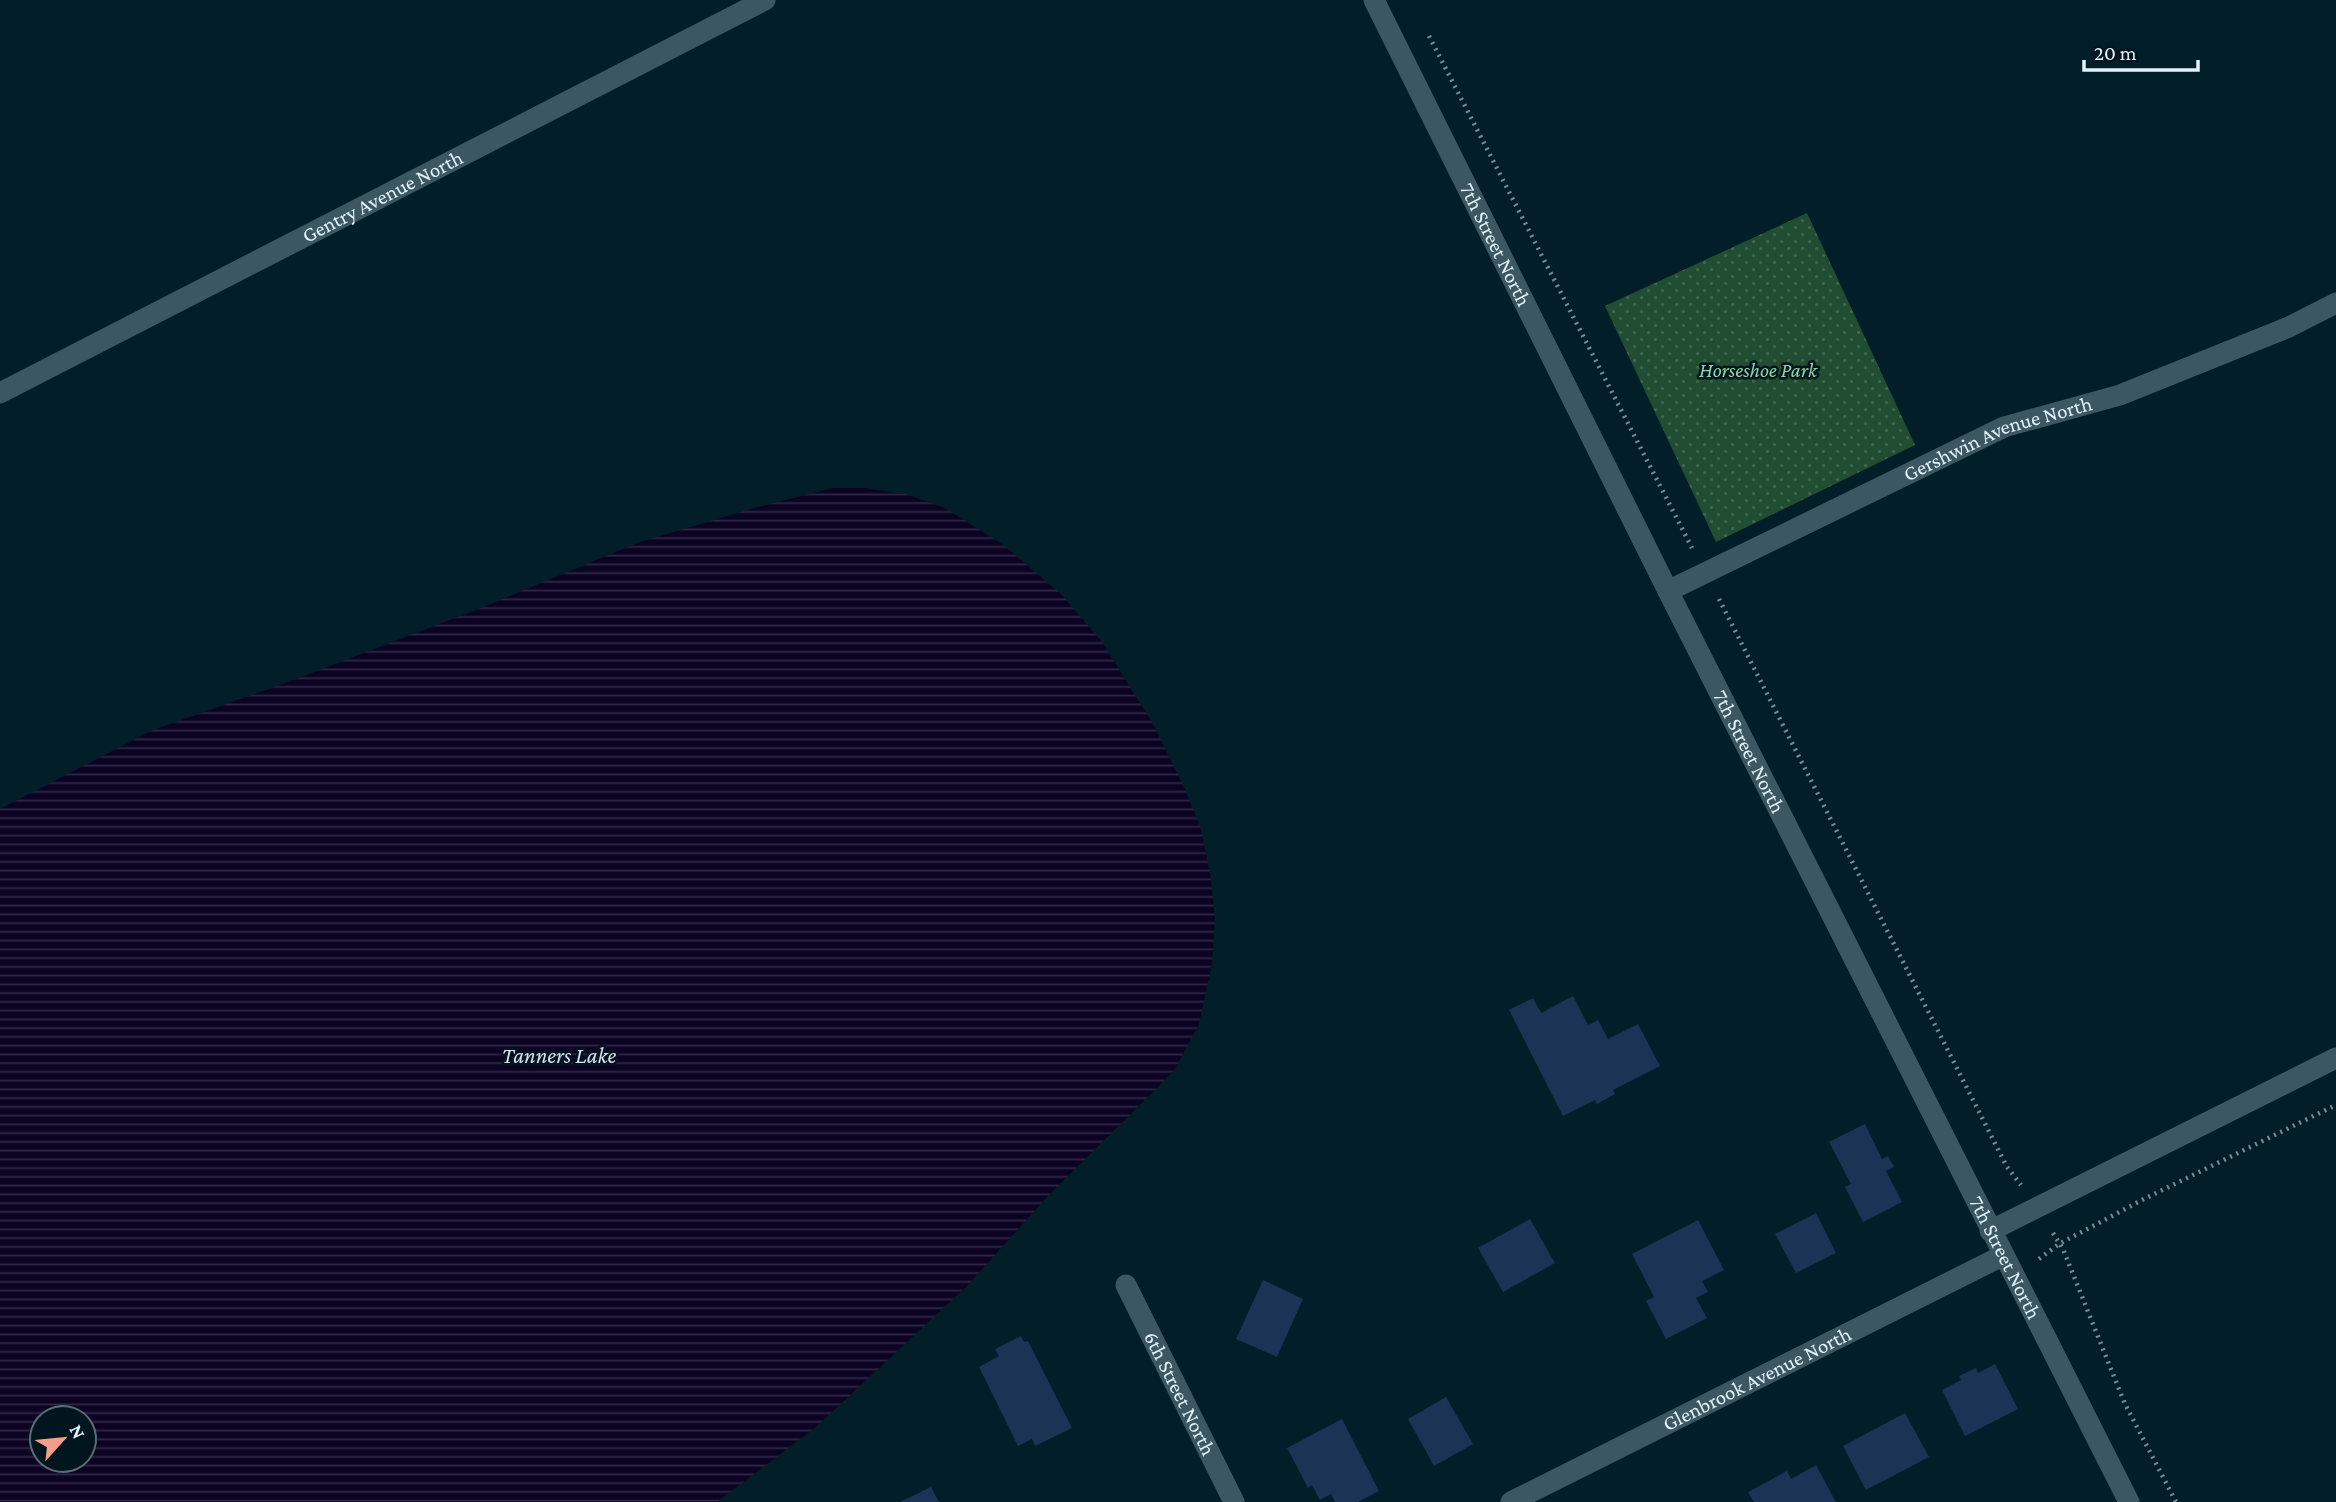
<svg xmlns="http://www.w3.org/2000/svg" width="2336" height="1502" font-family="'Crimson Pro',serif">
<defs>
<pattern id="grass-dots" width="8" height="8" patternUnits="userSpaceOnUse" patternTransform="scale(1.75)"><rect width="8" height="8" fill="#214d32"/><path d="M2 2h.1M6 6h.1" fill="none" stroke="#416750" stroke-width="1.8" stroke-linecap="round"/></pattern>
<pattern id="water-rules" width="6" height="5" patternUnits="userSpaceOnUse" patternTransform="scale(1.75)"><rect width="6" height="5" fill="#0c0323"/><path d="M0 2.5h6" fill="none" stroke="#2f2844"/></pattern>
</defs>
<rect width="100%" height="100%" fill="#021e28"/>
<path fill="url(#grass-dots)" d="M1807,213L1915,445L1716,542L1605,306Z"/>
<path fill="url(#water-rules)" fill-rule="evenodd" d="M833,488H865L909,495L945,508L1002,544L1061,594L1102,642L1153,724L1184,787L1201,829L1211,879L1215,919L1212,963L1199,1024L1174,1071L1049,1195L967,1286L816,1427L717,1502H0V809L153,730L291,681L486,606L640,542L758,507ZM42,1418H84V1460H42Z"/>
<path fill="#1b3354" d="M1573,996L1588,1025L1598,1020L1608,1039L1638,1024L1660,1066L1613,1090L1615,1094L1597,1104L1595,1100L1563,1116L1509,1010L1533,998L1541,1013Z
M1865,1124L1882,1159L1888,1156L1894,1167L1886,1171L1902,1202L1863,1222L1845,1187L1851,1184L1829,1142Z
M1816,1213L1836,1253L1796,1273L1775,1234Z
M1530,1219L1555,1263L1503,1292L1478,1248Z
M1698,1220L1724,1270L1702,1281L1708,1292L1696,1298L1707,1318L1666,1339L1646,1301L1654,1297L1632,1254Z
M1263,1280L1303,1299L1277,1357L1236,1339Z
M1021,1336L1024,1342L1028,1341L1072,1428L1035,1446L1032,1439L1018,1446L979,1367L999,1356L995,1349Z
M1995,1364L2018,1409L1965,1436L1942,1390L1961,1380L1959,1376L1976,1368L1978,1373Z
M1446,1397L1473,1444L1434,1466L1408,1419Z
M1905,1413L1929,1457L1866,1490L1843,1446Z
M1342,1419L1379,1491L1358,1502H1335L1331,1494L1320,1500L1312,1485L1308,1488L1287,1448Z
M1816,1465L1836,1502H1754L1748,1492L1787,1471L1791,1479Z
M931,1487L939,1502H900Z"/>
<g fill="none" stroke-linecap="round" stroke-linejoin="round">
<path stroke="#768c94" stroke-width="4.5" stroke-dasharray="2 5" stroke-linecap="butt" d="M1429,36L1692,548
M1719,599L2007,1167L2021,1185
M2053,1233L2063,1249L2125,1404L2176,1502
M2039,1259L2059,1244L2144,1199L2336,1105"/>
<g stroke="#3b5862" stroke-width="21">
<path id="s1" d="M0,393L765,0"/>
<path id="s2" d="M1668,591L2004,427L2120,395L2289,327L2336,303"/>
<path d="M1990,1231L2336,1058"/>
<path id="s3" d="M1126,1285L1234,1502"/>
<path id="s4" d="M1511,1502L2002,1256"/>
</g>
<path stroke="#3b5862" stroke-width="21" id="s5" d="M1374,0L1668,591L2129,1502"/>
</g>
<g text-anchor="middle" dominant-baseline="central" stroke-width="5" stroke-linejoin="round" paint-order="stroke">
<g font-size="21" fill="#e2f2f8" stroke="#00151e">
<text stroke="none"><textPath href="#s1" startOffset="430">Gentry Avenue North</textPath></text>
<text stroke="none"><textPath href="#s5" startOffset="273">7th Street North</textPath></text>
<text stroke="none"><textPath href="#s2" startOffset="364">Gershwin Avenue North</textPath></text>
<text stroke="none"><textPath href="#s5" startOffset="840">7th Street North</textPath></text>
<text stroke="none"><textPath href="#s5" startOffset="1407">7th Street North</textPath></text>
<text stroke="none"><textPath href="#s4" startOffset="275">Glenbrook Avenue North</textPath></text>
<text stroke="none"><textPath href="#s3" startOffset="121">6th Street North</textPath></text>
</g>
<g font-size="21" font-style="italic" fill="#8fd5a7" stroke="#00151e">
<text x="1758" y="370">Horseshoe Park</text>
</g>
<g font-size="23" font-style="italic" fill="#dedbf7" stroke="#00151e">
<text x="559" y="1055">Tanners Lake</text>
</g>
</g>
<g transform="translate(63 1439) rotate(63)"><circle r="33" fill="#00151e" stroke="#5a6d75" stroke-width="2"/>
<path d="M0-5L12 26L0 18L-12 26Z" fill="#f49e8a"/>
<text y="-10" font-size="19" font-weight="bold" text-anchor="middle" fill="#e2f2f8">N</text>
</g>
<path d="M2084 60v10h114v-10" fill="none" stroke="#e2f2f8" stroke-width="3.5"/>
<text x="2094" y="60" font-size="21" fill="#e2f2f8" stroke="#00151e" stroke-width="5" paint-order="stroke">20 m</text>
</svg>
